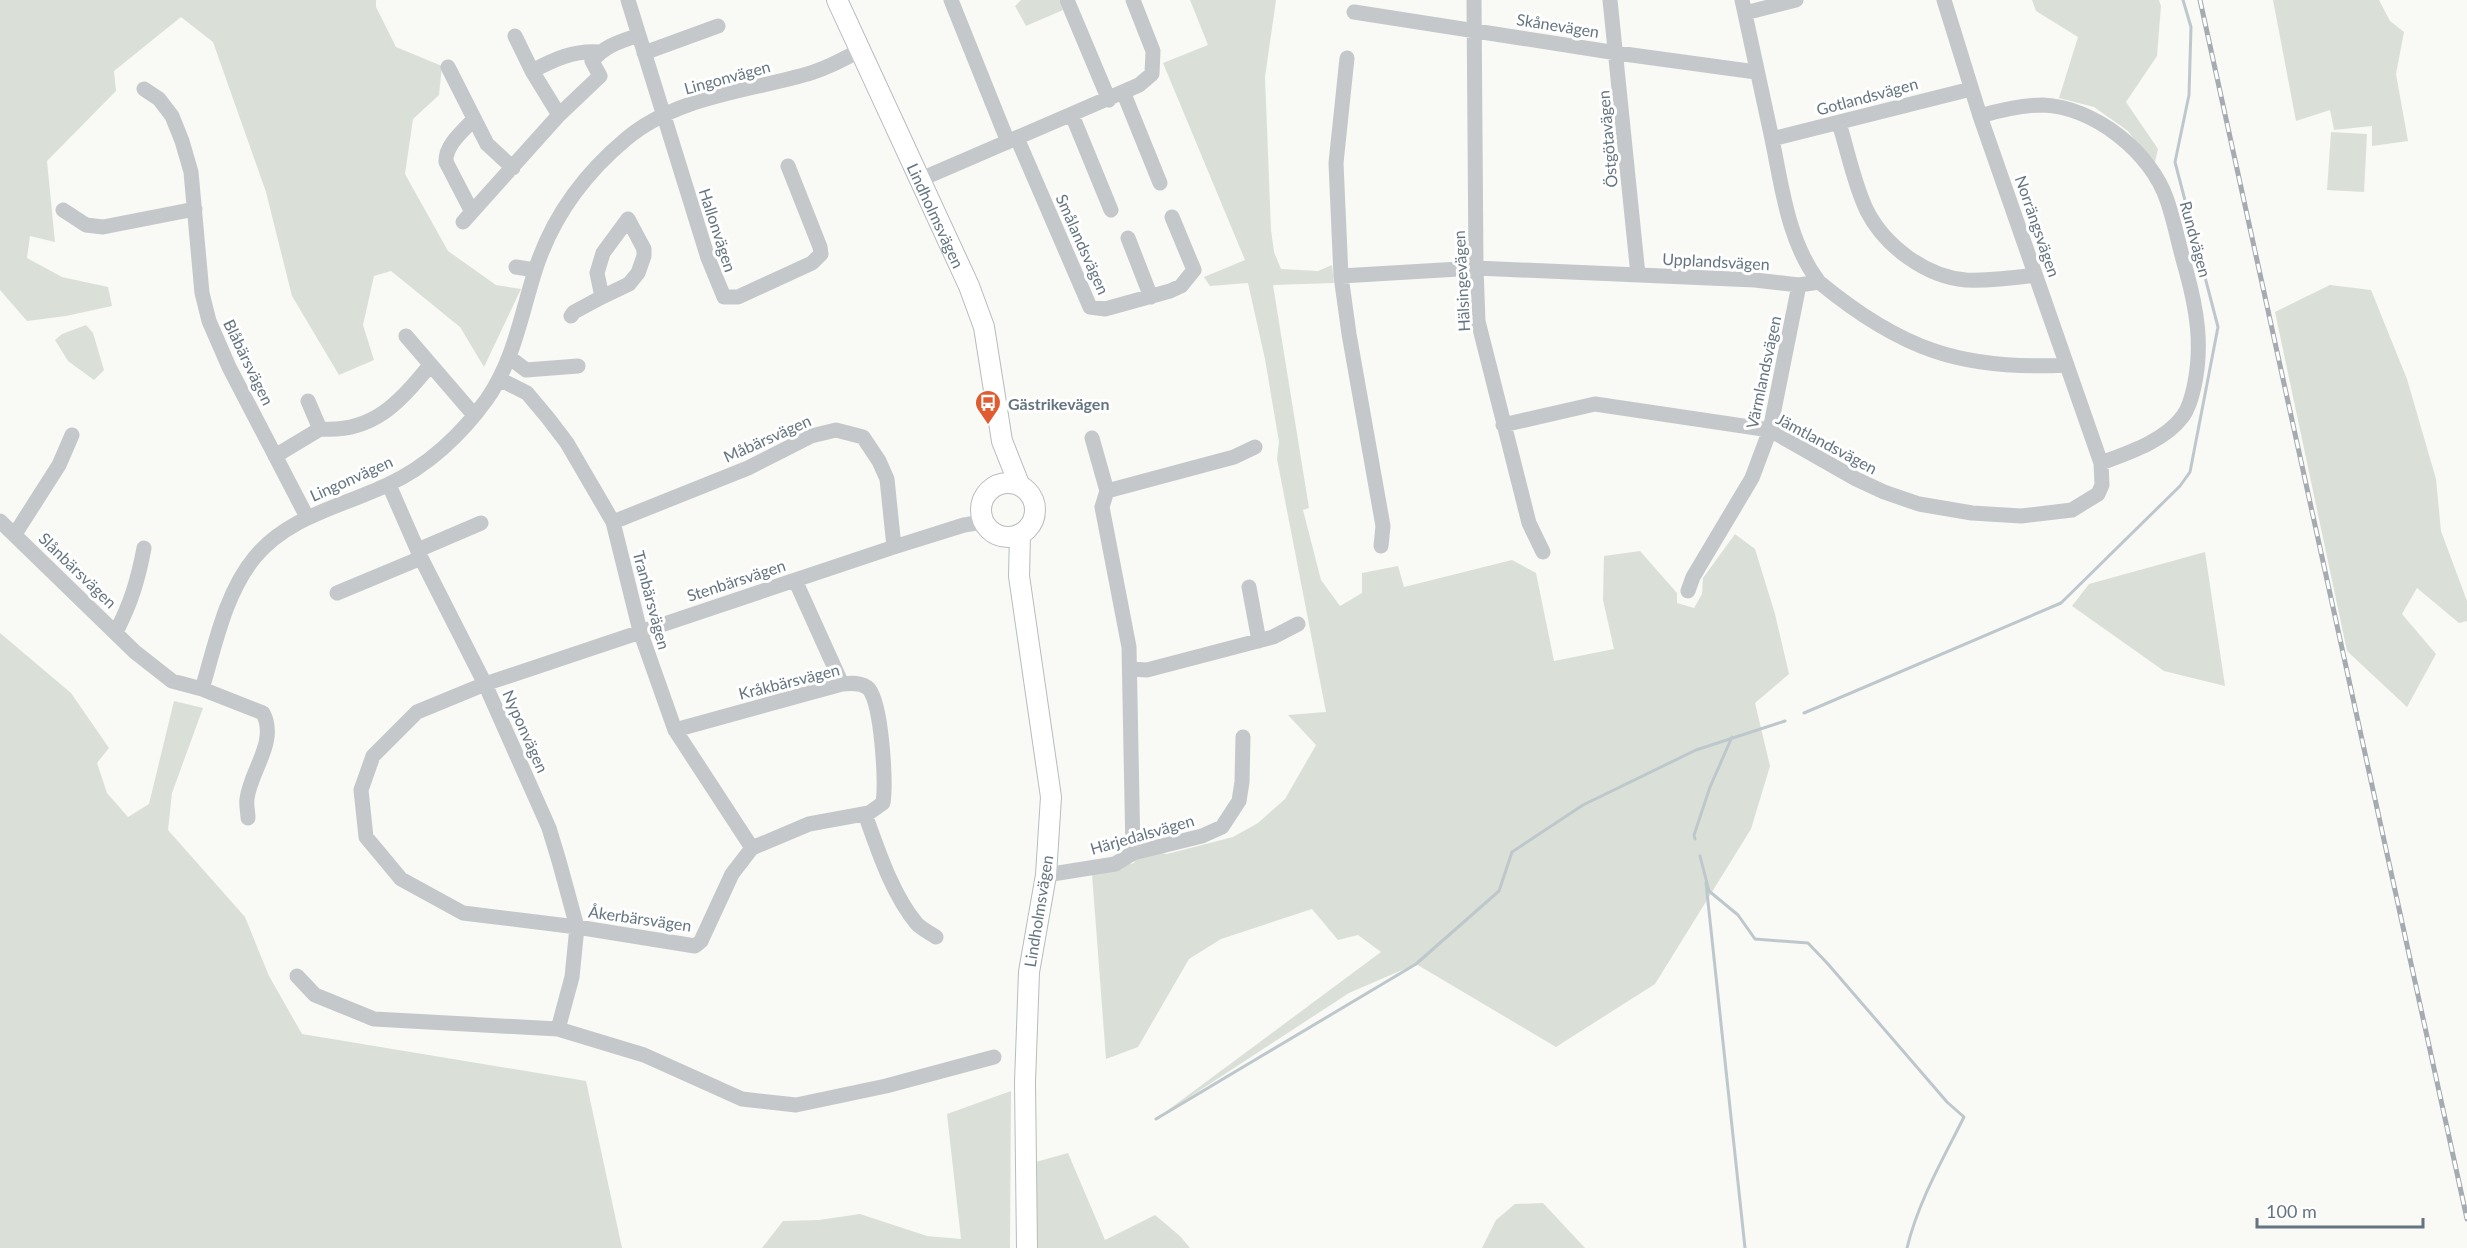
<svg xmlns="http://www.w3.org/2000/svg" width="2467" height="1248" font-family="Lato,sans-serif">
<rect width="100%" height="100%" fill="#f9f9f6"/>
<path fill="#dae0d7" d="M0,0H376V7L396,47L442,66L439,95L413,119L405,174L448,251L496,285L521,289L484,367L460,327L391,271L374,276L363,325L374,360L339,375L292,296L266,192L213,42L181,17L114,71L116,91L47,161L55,242L30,236L27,258L62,277L108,287L112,306L66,316L27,321L0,290Z
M1021,0H1059L1063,10L1026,26L1015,6Z
M1190,0H1276L1265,77L1271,230L1274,252L1281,269L1318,271L1332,265L1334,283L1273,285L1309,508L1303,510L1321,580L1340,606L1362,593V573L1398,566L1404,587L1512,560L1536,573L1554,661L1614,649L1603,600L1604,556L1640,551L1677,593V603L1694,608L1702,594L1703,578L1735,534L1755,549L1775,614L1789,674L1755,703L1770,766L1751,829L1655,984L1556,1047L1416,964L1349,993L1156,1119L1381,952L1358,935L1338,940L1312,909L1221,939L1189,959L1138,1047L1106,1059L1092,874L1134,863L1135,859L1145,850L1167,854L1233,837L1258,823L1285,799L1316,745L1288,715L1326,712L1277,459L1279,442L1265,359L1248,283L1210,286L1204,277L1245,260L1163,63L1208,45Z
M2032,0H2159L2161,6L2157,56L2126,102L2158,149L2154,166L2128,131L2094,107L2059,98L2078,37L2036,11Z
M2273,0H2379L2390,21L2404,32L2396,74L2408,141L2372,146V126L2334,130L2330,110L2296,121Z
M2331,132L2367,134L2364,192L2327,190Z
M2330,285L2371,290L2407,379L2436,479L2441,531L2467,601V621L2459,623L2417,588L2402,614L2436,654L2407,707L2347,651L2275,312Z
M86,325L93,333L104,370L94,380L68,361L55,340L62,334Z
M2205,552L2225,686L2164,671L2072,606L2089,584Z
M0,633L71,693L109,748L97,763L107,793L128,817L149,804L174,701L203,708L172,793L168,830L245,917L269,976L302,1034L586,1081L622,1248H0Z
M1011,1091L1010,1248H762L783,1221L819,1220L860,1214L927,1236L961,1239L947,1114Z
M1068,1153L1105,1240L1155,1215L1180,1236L1190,1248H1038L1032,1163Z
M1543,1203L1585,1248H1482L1496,1220L1515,1204Z"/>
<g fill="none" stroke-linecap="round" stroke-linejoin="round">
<path stroke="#bec8cc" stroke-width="3" d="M1804,713L2061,603L2180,486L2190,472L2218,327L2175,162L2189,95L2191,27L2183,0
M1695,839L1694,835L1710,787L1732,737
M1700,856L1709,891L1738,915L1755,939L1808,943L1828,964L1947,1102L1964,1117C1943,1159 1918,1202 1907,1248
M1706,883L1745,1248
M1156,1119L1416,964L1499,891L1512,852L1583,805L1696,750L1785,721"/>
<defs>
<g id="major">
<path id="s1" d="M837,0L969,286L984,327L1002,441L1019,484"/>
<circle cx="1008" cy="510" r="27"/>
<path d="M1020,534L1019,576L1051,797L1046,875L1029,972L1025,1082L1027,1248"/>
</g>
</defs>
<use href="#major" stroke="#b7bcbf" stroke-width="22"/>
<path stroke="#c4c8cb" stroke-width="15" d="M628,0L708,258L724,297H738L812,263L821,254L820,247L788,166
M951,0L1008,142
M1067,0L1109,100
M1474,0L1476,268L1478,321L1529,523L1543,552
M1610,0L1638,275
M1742,0C1752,46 1762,93 1772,139C1782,187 1788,242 1819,282
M1354,12L1617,53L1756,72
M1745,13L1796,0
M515,36L532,71C555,59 574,50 600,52
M644,53L718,26
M448,67L487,144L513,168
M532,71L559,115L600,76L592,61C606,45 619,42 639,35
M144,89L159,99L172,116L182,141L191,172L202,293L209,321L229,367L307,517
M1124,94L1160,183
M1072,115L1111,210
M1980,116C2001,110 2022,105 2043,105C2094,107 2151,152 2167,200C2175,223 2179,247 2186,270C2197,310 2203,346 2194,387C2192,396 2189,408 2183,416C2165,441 2128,453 2101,463
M1839,123C1848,152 1854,184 1867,211C1885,246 1926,277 1966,280C1990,281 2013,278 2035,275
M1017,138L1090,307L1105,309L1170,291L1181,286L1194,270L1172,217
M1772,139L1971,89
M919,180L1139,85L1152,74L1153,51L1133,0
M63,210L86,225L103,227L195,209
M472,212L446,162C445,145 463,131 473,120
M463,222L559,115
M1128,238L1151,297
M516,267L535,270
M1341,276L1336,163L1347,58
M571,316L574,312L602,297L597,273L603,253L628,219L644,249V256L638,273L629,284L602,297
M406,336L474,415
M509,357L526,370L578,366
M499,379L527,393L548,418L567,443L613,522L640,631L675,730L752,848
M308,401L320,429C372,433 400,403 430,365
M1503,425L1595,404L1770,430L1856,479L1884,492L1919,504L1972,513L2021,516L2072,510L2098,494L2102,485L2101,463L1980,116L1944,0
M1092,438L1107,491
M275,456L320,429
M389,485L421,558L485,684L549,828L559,861L577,927L572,977L558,1029
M0,521L135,652L172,681L202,689L263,713C278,742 250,771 247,799C246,805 248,812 248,818
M613,522L748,468L811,436L836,430L863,437L879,461L887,479L894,547
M15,534L59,465L72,435
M1381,546L1383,526L1349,334L1341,276L1476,268L1755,280L1799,285L1819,282C1900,349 1962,371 2067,365
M418,550L481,523
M795,580L842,684
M1249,587L1259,641
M1688,591L1693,577L1752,478L1770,430L1799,285
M337,593L421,558
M116,632C131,603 138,580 144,548
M1130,669L1147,670L1273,637L1298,624
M202,689C215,646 225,593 255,557C289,516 341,507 387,485C427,467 462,434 487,399C514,360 521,315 535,271C552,217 583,175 626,139C675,98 741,92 800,76C821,71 840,61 859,51
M675,730L842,684C851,683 862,682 869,689C882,706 886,782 883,803L869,813L809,824L752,848L732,874L701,941L695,946L577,927L463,913L401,879L366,837L361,790L373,756L417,712L485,684L894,547L964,525L983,522
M865,814C878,850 892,894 917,924C922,929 930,933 936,937
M1133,853L1129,647L1102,507L1107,491L1234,457L1255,447
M1046,875L1115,864L1133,853L1202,836L1222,827L1239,801L1242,782L1243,737
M297,976L315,995L374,1019L558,1029L644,1055L742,1099L796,1105L886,1086L994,1057"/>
<use href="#major" stroke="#fff" stroke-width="20"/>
<defs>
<path id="rail" d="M2200,0L2467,1219"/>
</defs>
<use href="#rail" stroke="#a5abb1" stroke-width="5"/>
<use href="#rail" stroke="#fff" stroke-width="3" stroke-dasharray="9" stroke-linecap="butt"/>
</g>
<defs>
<symbol id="bus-pin" viewBox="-11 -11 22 30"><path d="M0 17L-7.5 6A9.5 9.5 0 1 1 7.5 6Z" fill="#e05b2f" stroke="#fff"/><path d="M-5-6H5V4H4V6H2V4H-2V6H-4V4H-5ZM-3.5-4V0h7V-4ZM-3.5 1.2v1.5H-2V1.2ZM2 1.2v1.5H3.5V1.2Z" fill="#fff"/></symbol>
</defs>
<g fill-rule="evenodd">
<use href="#bus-pin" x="973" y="388" width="30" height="40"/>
</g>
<g text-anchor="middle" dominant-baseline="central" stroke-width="6" stroke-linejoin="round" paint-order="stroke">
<g font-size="16" fill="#647481" stroke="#fff">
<text transform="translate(1558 25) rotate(9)">Skånevägen</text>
<text transform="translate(727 77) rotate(-15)">Lingonvägen</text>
<text transform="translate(1867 96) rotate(-15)">Gotlandsvägen</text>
<text transform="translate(1607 139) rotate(-95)">Östgötavägen</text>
<text stroke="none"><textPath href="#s1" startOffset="237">Lindholmsvägen</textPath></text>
<text transform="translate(2038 226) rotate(71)">Norrängsvägen</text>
<text transform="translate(718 230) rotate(72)">Hallonvägen</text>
<text transform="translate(2196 239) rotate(75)">Rundvägen</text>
<text transform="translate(1083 244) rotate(66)">Smålandsvägen</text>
<text transform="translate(1716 261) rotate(3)">Upplandsvägen</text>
<text transform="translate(1461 281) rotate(-93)">Hälsingevägen</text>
<text transform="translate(249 362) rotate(64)">Blåbärsvägen</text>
<text transform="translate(1763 372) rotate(-78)">Värmlandsvägen</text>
<text transform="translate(767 438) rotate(-24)">Måbärsvägen</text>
<text transform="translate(1827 443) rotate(28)">Jämtlandsvägen</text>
<text transform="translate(351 478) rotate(-24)">Lingonvägen</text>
<text transform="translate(78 570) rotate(44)">Slånbärsvägen</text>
<text transform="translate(736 580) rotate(-18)">Stenbärsvägen</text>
<text transform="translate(652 600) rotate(75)">Tranbärsvägen</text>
<text transform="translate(789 681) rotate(-14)">Kråkbärsvägen</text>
<text transform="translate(526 731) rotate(66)">Nyponvägen</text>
<text transform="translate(1142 834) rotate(-16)">Härjedalsvägen</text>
<text transform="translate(1038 911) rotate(-81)">Lindholmsvägen</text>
<text transform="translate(640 918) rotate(8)">Åkerbärsvägen</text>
</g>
<g font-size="16" font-weight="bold" fill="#647481" stroke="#fff" text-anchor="start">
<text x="1008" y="403">Gästrikevägen</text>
</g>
</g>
<path d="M2257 1218v9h166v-9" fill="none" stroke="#647481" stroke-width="3"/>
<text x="2266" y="1218" font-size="18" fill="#647481" stroke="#ffffff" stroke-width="4.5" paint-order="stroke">100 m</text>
</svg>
